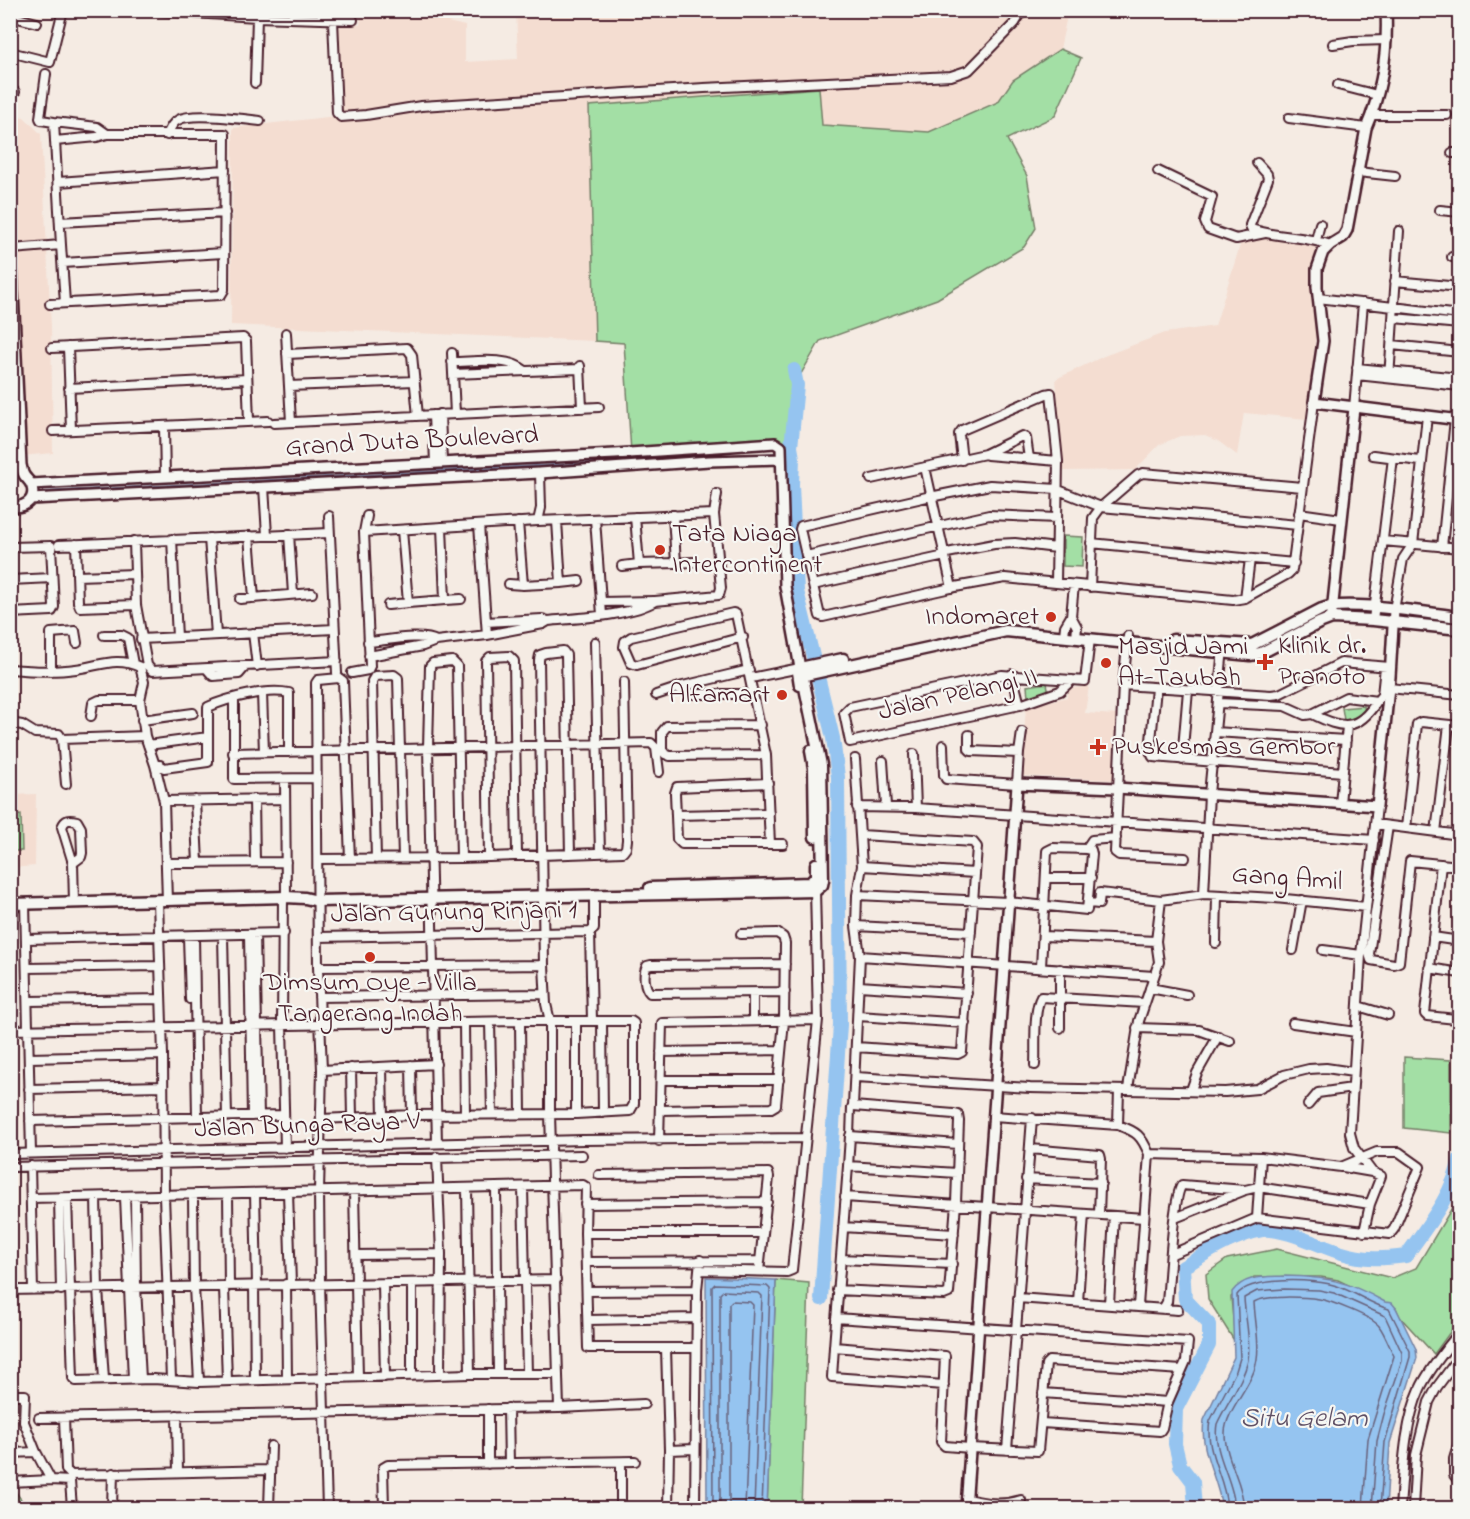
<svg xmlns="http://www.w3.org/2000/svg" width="1470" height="1519" font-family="'Indie Flower',sans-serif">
<rect width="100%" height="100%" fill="#f5ebe3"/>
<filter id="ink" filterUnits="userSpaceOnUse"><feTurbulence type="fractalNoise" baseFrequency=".0167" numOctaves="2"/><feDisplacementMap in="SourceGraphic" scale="12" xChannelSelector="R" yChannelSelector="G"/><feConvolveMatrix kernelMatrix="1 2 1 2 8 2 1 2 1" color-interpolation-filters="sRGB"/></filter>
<g filter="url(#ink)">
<path fill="#f4ddd1" d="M361,11H449L448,22L465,26V62L518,59L516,11H1068L1060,49L1013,80L998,102L929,133L822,125L818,88L589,106L595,341L231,325L233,128L336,116L339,24L360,25Z
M11,115L24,117L41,134L51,326L53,453L11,457Z
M1246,226L1319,245L1313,271L1317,323L1307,419L1244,413L1237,455L1218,441L1205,435L1180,436L1159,445L1135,470L1064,471L1056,379L1104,356L1165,333L1215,326Z
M1089,686L1085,713L1117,715L1113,780L1021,776L1026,707L1067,697L1068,689Z
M36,794L35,866L11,868V795Z"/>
<path fill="#a3dfa5" stroke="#767f68" stroke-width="1.5" d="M1060,49L1081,58L1055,116L1007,139L1027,176L1036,228L1024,247L937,299L820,341L801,374L795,442L631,452L624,343L595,341L589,106L819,88L822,125L929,132L998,102L1013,80Z
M1063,536L1083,537L1082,567L1063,566Z
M1047,683L1049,694L1028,697L1027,686Z
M1364,706L1365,714L1361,717L1344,720L1342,708Z
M21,815L22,851H11V816Z
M1404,1057L1451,1060V1133L1404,1128Z
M1459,1196V1320L1434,1354L1400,1317L1396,1308L1338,1280L1321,1277H1254L1231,1297L1235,1342L1208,1299L1206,1274L1227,1259L1277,1249L1392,1278L1416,1268Z
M776,1280L809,1283L801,1508H767Z
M11,1485L27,1508H11Z"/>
<path fill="#95c4f0" stroke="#7782a1" stroke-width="1.5" d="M1284,1276C1327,1277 1346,1280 1385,1302L1392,1303L1396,1308L1416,1349L1417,1358L1390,1443L1386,1508H1222C1218,1478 1199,1451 1204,1420L1234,1357L1232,1292C1245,1275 1265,1277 1284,1276Z
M706,1277L776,1280L767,1508H707Z"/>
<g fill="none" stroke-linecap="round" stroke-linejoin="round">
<path stroke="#68617a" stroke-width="1.5" d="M713,1508L712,1287L715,1284L767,1286L770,1289L762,1508
M720,1508V1294L723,1291L759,1293L762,1296L754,1508
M729,1508V1304L732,1301L750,1302L753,1305L745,1508
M1227,1508C1226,1478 1204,1452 1210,1421L1236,1371L1240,1358L1237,1295C1251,1276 1316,1279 1337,1286C1355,1292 1372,1305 1389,1309L1410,1351V1357L1385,1442L1380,1508
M1235,1508C1234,1480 1212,1453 1217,1424C1226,1404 1244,1380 1248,1360C1251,1339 1245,1318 1244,1298L1257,1291L1284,1289L1319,1290L1334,1293L1385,1316L1402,1353V1361L1384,1414L1377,1441L1372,1508
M1244,1508C1243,1482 1225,1459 1225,1433C1225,1414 1247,1390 1254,1371C1262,1349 1255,1325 1254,1302C1266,1295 1305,1297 1319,1299C1331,1301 1372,1317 1379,1326C1385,1334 1389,1346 1394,1356L1368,1439L1363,1508"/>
<path stroke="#7782a1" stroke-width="2" d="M10,348L14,468
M784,452H792
M42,492L779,453"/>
<path stroke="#95c4f0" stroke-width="14" d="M794,370L797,385L791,447L793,458L792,485L797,591L833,738L838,777L840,1025L821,1299
M1195,1508L1193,1482L1180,1465L1175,1444L1176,1409L1209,1345V1324L1185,1299L1183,1267C1207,1253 1234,1235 1262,1230C1282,1227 1322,1247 1342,1253C1364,1260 1383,1259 1406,1256C1427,1226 1453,1195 1460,1158"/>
<defs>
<path id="pedestrian" d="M850,1136L851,1107L853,1106"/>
<path id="minor" d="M144,10L257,17L353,20
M10,16L37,23
M333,20L337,113L341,117L366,115L421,106L704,88L951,76L969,70L1015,23L1023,10
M1333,44L1353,41L1387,40
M10,52L50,62L63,10
M46,74L40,118L41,120L54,122
M255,83L257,17
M1338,85L1377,95
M10,91L15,92
M1371,115H1447
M1289,118L1366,128
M167,135C170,129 172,123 178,120C191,112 243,119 260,121
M55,141L54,122L97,127L107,134
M1452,153H1460
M1257,163L1267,174L1268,179L1250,225L1251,229C1276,238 1304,235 1330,245
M1158,171L1212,197L1205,222L1208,229L1236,239L1265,233
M1358,172L1395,176
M58,182L225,170
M1440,210L1460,212
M60,222L225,213
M1456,228L1460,229
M1316,240L1320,224
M61,245L65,303
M12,249L61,245L55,141L97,137L107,134H225L224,290L221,295L50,304
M1452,257L1460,258
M63,263L223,253
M1395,281L1460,287
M1318,298L1460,315
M1394,318L1460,324
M286,333L291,422
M1392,345L1460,352
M68,347L71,430
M52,348L243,338L246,341L249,422
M452,353L455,414
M287,354L407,348L412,355L418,416
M452,362C474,362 506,356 524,370
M580,366L582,408
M1357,368L1460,378
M453,374L580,369
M1357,375L1460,386
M1389,378L1399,231
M289,386L415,381
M69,388L247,379
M1354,408L1363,303
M440,414L442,462
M433,415L435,463
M274,423L599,407
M164,427L165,477
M53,431L268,421
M987,455L1058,461
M1373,455L1420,461
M962,460L959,434L962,430L1046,394L1051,393L1058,461L1056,583
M925,467L952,588
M871,479L985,454L1022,436L1026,438L1029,458
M264,487L267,535
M1061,491L1101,507L1298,525
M931,496L801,526L800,529L820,616L823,617L955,587L1005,578L1233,600L1245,598L1288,574L1292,570L1314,402
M935,496L990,485L1058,489
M1299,513L1341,519
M329,516L337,673
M635,517L639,564L676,563L673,515
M595,519L602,615
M538,521L541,508L540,473
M518,522L523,585L561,583L557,521
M479,525L487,635
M402,530L408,603L445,600L442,527
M364,532L367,516
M289,534L293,594
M249,536L254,598
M209,538L216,635
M172,539L177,637
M134,541L136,605L147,665L152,671L337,661
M1383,541L1460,548
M1091,543L1294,563
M76,544L78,602L80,607L136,605
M59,545L329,533
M10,547L51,546L54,607L52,611L10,613
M1442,547L1455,419
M947,553L994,544L1015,543L1056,548
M806,556L989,515L1057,518
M676,563L693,562
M622,566L639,564
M77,576L135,574
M10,580L52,578
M561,583L579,581
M509,584L523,585
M813,585L945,556
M1090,587L1093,518L1101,507L1138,475L1143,473L1302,487
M1245,598L1250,559
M240,599L312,593
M445,600L461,599
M601,602L654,601
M388,605L408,603
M1394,610L1403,559L1413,544L1427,416
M1071,616L1077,627L1076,637
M1373,620L1393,458
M486,622L542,619L548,621
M253,633L257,666
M104,635H122L128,638L133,664
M1064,636L1065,626L1071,616L1074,585
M1128,636L1123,685L1115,852L1119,855L1185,858
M743,637L637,665L631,663L624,647L625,641L631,637L733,613L736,614L766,755L770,844
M141,639L334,629
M368,642C384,641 423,633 436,641
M595,642L600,853
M369,656L423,646L436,641L487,635L543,624L548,621C577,618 631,616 655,601L719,595L721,588L714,514L717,494
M10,669C32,671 55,672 76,669C100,666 116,656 140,667L144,682L140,700L145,736L155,765L164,801
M207,669L213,676L239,674L245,667
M51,671V633L75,631L77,643
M352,673L368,670L370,666L364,532L538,521L714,514
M1012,674L1020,705
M751,678L800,668
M1072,680L1060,691L1020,705L850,742L844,713L850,707L1002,675L1085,681L1090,639
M1123,685L1271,695L1279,694L1341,663L1390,667
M676,688L690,694H754
M1156,688L1150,751L1153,757L1343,772
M1389,688L1460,695
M262,693L264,752
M656,695L683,686L749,670
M234,698V779L317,778
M1218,703L1285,706L1305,715L1312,714L1346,697L1377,701L1382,695L1385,667
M1312,714C1342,729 1358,732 1377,701
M91,716L93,703L99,700H140
M142,720L193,713
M10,723L22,725L35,733L59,734L62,739L66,784
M761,725L667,726L662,732V750L665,754L670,756L766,755
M1215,732L1346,740
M969,735V749L971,751L1019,753
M62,739L145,736
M148,745L208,737
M943,745L944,775L946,779L1017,784L1019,753L1022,732
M233,753L651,743L656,748L659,772
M914,754L916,808
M1182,760L1188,690
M883,761L886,806
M155,765H160L164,768L208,762V707C228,698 267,688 289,693V752
M285,779L286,897
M768,783L677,787L675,793L677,839L682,844H783
M254,799L255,862
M195,800L198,863
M1340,804L1347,726
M857,807L916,808L1374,840
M676,815L769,813
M1375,824L1460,835
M1388,826L1369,954L1371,960L1394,964L1399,962L1410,861L1460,866
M1406,828L1417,724L1421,722L1460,726
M1436,832L1449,725
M489,856L486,661L490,657L509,656L514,661L517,855
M318,859L461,858L623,852L626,848L627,840L624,682
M376,859L372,681L375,676L394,675L398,678L403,858
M73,863L81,857L82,853L81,828L77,821C69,819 65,819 62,827L73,863L74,902
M167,863L286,862
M1441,864L1425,1014L1427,1016L1456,1019L1460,1012
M862,866L975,873
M1046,878H1091
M1204,894L1209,794L1223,648
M857,895L1008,902L1087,910L1092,854L1091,850L1086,849
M283,898L282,1025L285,1148
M158,901L163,1055L164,1196L171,1379
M167,901L164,801L285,799
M25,903L31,1153
M1089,903L1099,904L1100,893L1161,900
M856,926L971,932
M249,935L252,1116
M255,935L259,1116
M194,936L197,1117
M223,936L227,1117
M1043,936L1156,941
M188,937L190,999
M318,937L590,932L594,929V895
M1433,937L1460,941
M27,939L284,933
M1216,943L1217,895
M1293,950L1302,900
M1323,950L1361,955
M860,956L1154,976
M318,967L544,965
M1041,967L1047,851L1053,848L1086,849L1092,840L1116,838
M27,968L159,966
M1429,968L1460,973
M859,986L967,993
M1150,988L1187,995
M785,992L650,993C644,987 643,973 647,966L651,965L785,964
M753,993V1021
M319,997L545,994
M29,1001L161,999
M1358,1006L1388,1015
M858,1016L965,1023
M520,1021L521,1114
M602,1021L603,1113
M490,1022L492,1114
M464,1023L465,1115
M1293,1023L1356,1032
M1060,1028V969
M1137,1028L1199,1030L1230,1041
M10,1030L520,1021H592L590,932
M856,1047L958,1054L962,1052L977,847L973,842L861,835
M661,1052L781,1050
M29,1058L163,1055
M411,1065L412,1115
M1035,1065C1036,1047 1033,1011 1041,997L1144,1003
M382,1067L383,1117
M351,1068L352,1117
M322,1070L436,1064
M856,1077L1030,1088L1225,1092L1257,1089L1284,1075L1309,1069L1326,1068L1353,1072
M661,1080H779
M29,1089L163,1086
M1128,1089L1139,1021L1159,962L1156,941L1161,900L1204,894L1275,898L1366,907
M1191,1090L1197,1073L1218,1036
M1308,1105L1318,1093L1352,1088
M660,1110L771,1108L776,1105L784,1021L785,943L783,937L777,933L741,934
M576,1114V1022
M993,1116L1118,1125C1137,1132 1141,1135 1149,1154L1138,1306
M321,1119L412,1115L576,1114L630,1111L634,1104V1023L631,1021H592
M30,1121L284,1115
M1118,1125L1119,1090
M659,1141L662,1023L818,1020
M437,1143L428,748L430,666L433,663L452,661L457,666L461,858
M1030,1149L1100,1155L1101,1159L1099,1214
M10,1154L583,1140L806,1138
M1149,1154L1261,1157L1341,1167L1377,1152H1399L1420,1167L1394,1229L1390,1234L1257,1218L1172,1254
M437,1157L441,1254L440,1375
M30,1166L33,1290
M848,1166L850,1136L958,1144
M10,1167L582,1155
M1343,1167L1372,1172L1381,1176L1370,1204L1364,1232
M1372,1172L1354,1148L1350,1133L1361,955L1377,806
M599,1175L768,1173L769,1177L759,1271
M1026,1179L1101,1183
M496,1187L498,1374
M523,1187L527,1374
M467,1188L470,1374
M354,1191L358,1377
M288,1192L291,1284
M255,1193L257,1285
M228,1194L229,1286
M193,1196L194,1287L199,1382
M96,1197L98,1289L104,1379
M125,1197L133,1379
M135,1197L136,1287L141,1379
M845,1197L1144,1218
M31,1198L583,1185L586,1187L585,1233L588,1348H696
M59,1198L61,1290
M67,1198L73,1378L76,1381L153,1379L199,1382L470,1374H558
M585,1204L767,1202
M1175,1218L1243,1191
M1257,1218L1261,1157
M843,1227L954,1234
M585,1233H763
M356,1255L441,1254
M841,1259L952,1264
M586,1262L760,1261
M699,1270L787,1272L792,1270L818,1020L815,889
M286,1284L287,1379
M383,1284L385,1377
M254,1285L255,1380
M224,1287L227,1381
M10,1290L556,1280
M837,1290L944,1295L949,1293L956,1203L959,1121L958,1115L954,1114L853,1106L860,956L856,926L857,895L862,866L855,759
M587,1291L697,1290
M1018,1298L1178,1310
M1078,1302L1084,1214
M1109,1304L1114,1216
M1163,1309L1167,1302C1169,1283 1173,1195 1182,1185L1245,1190L1258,1187L1370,1204
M836,1318L1188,1342L1186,1361L1168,1402L1162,1428L1160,1431L1042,1423
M588,1320L697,1318
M834,1347L945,1356L941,1442L945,1446L970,1448L1038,1451L1046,1364L1049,1361L1182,1370
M666,1348L669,1450L668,1508
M412,1376V1283
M944,1385L832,1377L834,1347L848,1166L957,1173
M1043,1393L1168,1402
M10,1395H25L24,1422L36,1452L51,1480
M508,1408L509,1464
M559,1408L550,1114V1021L546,1004L544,965L539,660L540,655L546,653L563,651L566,655L570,854
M488,1409V1464
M177,1415L178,1472
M39,1418L559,1408L644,1404
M64,1418L66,1470L71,1475L269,1470
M669,1450L695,1449
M1007,1450L1032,1118
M10,1453L36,1452
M621,1462V1508
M1454,1475V1459L1460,1439
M1454,1475L1460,1483
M10,1482L51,1480L70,1481L72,1508
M966,1499C985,1503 1002,1506 1021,1500
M112,1508L113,1473
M269,1508L271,1446
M327,1508L320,1284L319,1191L322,1070L318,967L316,683L318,680L339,678L343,681L350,859
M384,1508L383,1468L388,1465L635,1461
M695,1508L697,1290L700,1260
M1400,1508C1403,1471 1404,1424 1420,1389C1429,1369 1446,1350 1460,1331
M1413,1508L1416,1455L1429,1402L1437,1387L1460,1356"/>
<path id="tertiary" d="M1386,10C1388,50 1382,91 1366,128L1347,230L1343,237L1330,245L1323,252L1317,269V287L1323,341L1314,402L1460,420
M10,225L21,465C22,468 22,472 24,475C26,479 31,481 32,487C36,501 23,509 10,506
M31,484L615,454L775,443L781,447L785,586L800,668L803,674
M31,499L540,473L709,461L781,459
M1332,612L1354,408
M966,1508L1017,784L1117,788L1377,806L1390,677L1394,610"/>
<path id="secondary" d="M1173,640L1252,645L1322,609C1344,599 1431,614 1460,617
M800,685L798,672L800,668L843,659
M811,751L814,768L815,837
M650,888L810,883L816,877V864
M10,904L286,897L305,898L318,901L815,891L822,885L823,880L821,765L803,678L805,675L1006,631L1250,655L1261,653L1319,623L1332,618L1373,620L1460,629"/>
</defs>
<use href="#pedestrian" stroke="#4a1f2b" stroke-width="10"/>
<use href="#minor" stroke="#4a1f2b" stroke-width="12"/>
<use href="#tertiary" stroke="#4a1f2b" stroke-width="14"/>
<use href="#secondary" stroke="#4a1f2b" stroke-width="15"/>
<use href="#pedestrian" stroke="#f6f6f2" stroke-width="6"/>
<use href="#minor" stroke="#f6f6f2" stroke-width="8"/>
<use href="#tertiary" stroke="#f6f6f2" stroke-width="9"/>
<use href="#secondary" stroke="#f6f6f2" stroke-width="10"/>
</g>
</g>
<g fill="#c8321e" stroke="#f6f6f2" stroke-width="2">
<circle cx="660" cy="550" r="6"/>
<circle cx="1051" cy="617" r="6"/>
<path d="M1262 653h6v6h6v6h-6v6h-6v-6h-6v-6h6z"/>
<circle cx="1106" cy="663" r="6"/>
<circle cx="782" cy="695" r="6"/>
<path d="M1095 738h6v6h6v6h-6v6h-6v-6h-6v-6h6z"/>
<circle cx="370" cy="957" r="6"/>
</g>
<g text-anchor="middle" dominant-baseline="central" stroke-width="4.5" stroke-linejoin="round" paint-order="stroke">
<g font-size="27" fill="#4a1f2b" stroke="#f6f6f2">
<text transform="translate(412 442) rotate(-3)">Grand Duta Boulevard</text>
<text transform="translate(958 695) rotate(-13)">Jalan Pelangi II</text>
<text transform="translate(1287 879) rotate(4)">Gang Amil</text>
<text transform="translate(454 913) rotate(-1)">Jalan Gunung Rinjani 1</text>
<text transform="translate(307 1126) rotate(-2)">Jalan Bunga Raya V</text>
</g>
<g font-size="27" fill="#4a1f2b" stroke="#f6f6f2" text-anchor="start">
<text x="672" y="534">Tata Niaga<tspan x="672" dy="31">Intercontinent</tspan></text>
<text x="1039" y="617" text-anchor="end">Indomaret</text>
<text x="1278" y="646">Klinik dr.<tspan x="1278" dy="31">Pranoto</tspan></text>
<text x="1118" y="647">Masjid Jami<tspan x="1118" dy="31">At-Taubah</tspan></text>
<text x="770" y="695" text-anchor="end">Alfamart</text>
<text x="1112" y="747">Puskesmas Gembor</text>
<text x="370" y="983" text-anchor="middle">Dimsum Oye - Villa<tspan x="370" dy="31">Tangerang Indah</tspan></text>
</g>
<g font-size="28" font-style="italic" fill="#605166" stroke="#f6f6f2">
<text x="1304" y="1419">Situ Gelam</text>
</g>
</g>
<rect width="1470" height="1519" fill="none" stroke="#f6f6f2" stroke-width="36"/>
<rect x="18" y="18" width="1434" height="1483" fill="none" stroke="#4a1f2b" stroke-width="2" filter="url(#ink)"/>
</svg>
